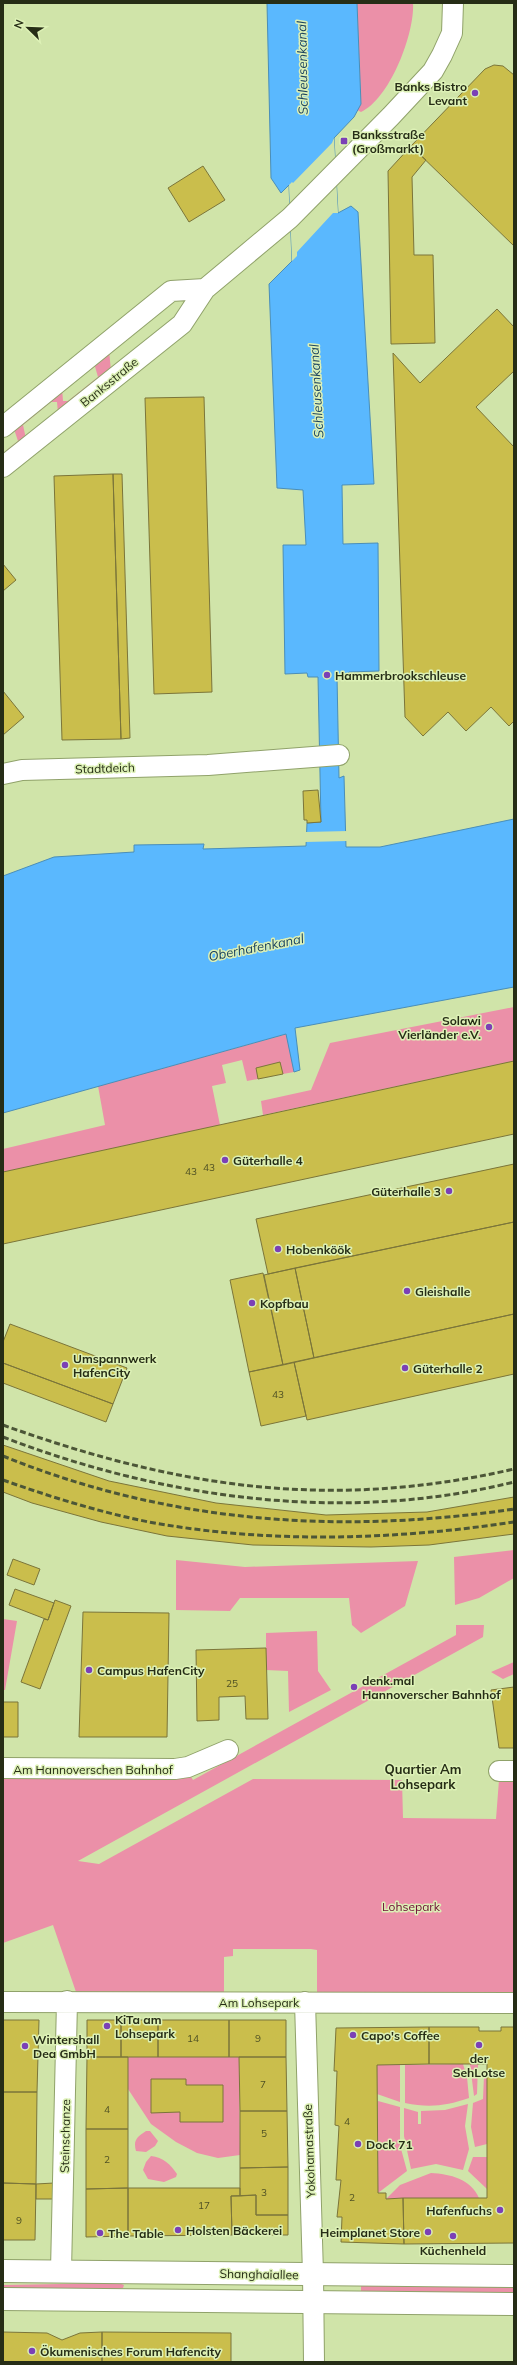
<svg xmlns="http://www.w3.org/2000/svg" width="517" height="2365" font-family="Mulish,sans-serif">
<rect width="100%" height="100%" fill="#d0e4a9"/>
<path fill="#eb90a8" d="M357,3H413C415,33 390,99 361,112L357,110L361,104Z
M109,350L111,371L58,413L57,402H51L23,425L26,439L3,457V453L18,441L14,429L62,388L63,401H68L98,377L94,363Z
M514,1007V1061L263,1115L261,1101L311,1090L330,1043Z
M287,1034L294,1072L283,1074L280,1062L257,1068L258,1079L247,1081L242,1060L222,1065L226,1083L212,1086L220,1125L3,1172V1149L105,1125L98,1086Z
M514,1550V1578L479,1598L455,1605L454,1557Z
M176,1560L245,1567L418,1561L405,1606L361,1633L352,1625L349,1598H240L230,1611L176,1610Z
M3,1619L17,1621L5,1690H3Z
M456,1625H484L483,1637L78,1861L99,1864L253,1779L402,1780L403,1818L496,1819L499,1780H514V1994L317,1993V1950L311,1949H233V1956L224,1957V1992H76L53,1925L3,1943V1778L166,1779L190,1775L193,1780L456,1635Z
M317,1631L318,1671L331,1690L289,1712L288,1671L266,1670V1633Z
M514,1662V1674L503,1679L491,1672Z
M128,2057H239L240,2155L218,2158L197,2153L176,2142L151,2124L128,2089Z
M463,2064L467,2077L469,2098C446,2106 429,2108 405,2103V2065Z
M470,2064H478L477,2094L474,2096Z
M377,2065H400V2102L377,2094Z
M487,2074V2144L475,2147L471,2127L473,2103L483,2099L484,2076Z
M378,2101L400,2107V2145L407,2171L378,2193Z
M468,2104L465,2126L469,2149L463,2170L436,2164L411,2169L404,2136V2108L418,2112V2124H421V2111L445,2110Z
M146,2131H150L158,2141L155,2146L146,2152L136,2151C133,2140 137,2137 146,2131Z
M151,2156C163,2157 171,2165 177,2174L176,2177L164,2182L148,2179L143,2170L146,2162Z
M473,2157H487V2189L468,2171Z
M431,2173C450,2174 471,2179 479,2198L386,2199L400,2185Z
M119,2283L124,2285L123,2288L105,2291L3,2290V2285Z
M361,2286H514V2293H361Z"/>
<path fill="#5ab8fe" stroke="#4a8eb8" d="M267,3H357L361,104L354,117L334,138L338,213L351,206L358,212L374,484L342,485L343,544L378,543L379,671L349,672L348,675L337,676L339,778L344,776L346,847H380L514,819V987L295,1028L300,1070L294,1072L286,1034L3,1113V876L54,857L134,852V845L204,844L203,849L306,846L307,823L321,822L318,677H308L307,673L285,674L283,545H306L303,490L277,488L269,284L292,261L289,185L281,193L271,178Z"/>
<path fill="#d0e4a9" d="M334,138L338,213H333L297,252V256L292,261L289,185L292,182L293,183L332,143Z
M348,831V841L305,842V832Z"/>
<path fill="#cabe4c" stroke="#7b753a" d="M494,65L503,66L514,75V246L411,146L485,69Z
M411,146L426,160L412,177L414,255H433L435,343L391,344L388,171Z
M203,166L225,200L189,222L168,188Z
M497,309L514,327V371L476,407L514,447V721L509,726L491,707L466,731L448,712L423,736L405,717L393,353L420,383Z
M204,397L212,692L154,694L145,398Z
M113,474L121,739L62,740L54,476Z
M113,474H122L130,738L121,739Z
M3,564L16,580L3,591Z
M3,691L24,717L3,735Z
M318,790L321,822L307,823V820H304L303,791Z
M514,1061V1134L3,1244V1172Z
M280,1062L283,1074L258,1079L256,1068Z
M514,1164V1222L268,1274L256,1219Z
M514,1222V1314L314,1358L295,1268Z
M295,1268L314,1358L283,1365L264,1275Z
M263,1273L283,1365L249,1372L230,1280Z
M514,1314V1374L307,1420L294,1362Z
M10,1324L127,1368L113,1404L3,1363V1342Z
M294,1362L306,1416L261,1426L249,1372Z
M3,1363L113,1404L106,1422L3,1383Z
M3,1445L109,1481L216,1503L326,1515L427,1512L514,1497V1534L429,1545L371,1547L253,1545L167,1536L101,1522L32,1503L3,1492Z
M13,1559L40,1569L34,1585L7,1575Z
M15,1589L54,1603L48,1620L9,1605Z
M55,1600L71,1606L40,1689L21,1682L44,1619L48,1620Z
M83,1612L169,1613L167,1737H79Z
M266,1648L268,1719H246L245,1696L219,1697V1720L197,1721L196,1650Z
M514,1687V1748H499L491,1690Z
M3,1702H18V1737H3Z
M3,2020H39L37,2092H3Z
M87,2020H121V2057H87Z
M121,2020H158V2057H121Z
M158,2020H229V2057H158Z
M229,2020H286V2057H229Z
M429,2027H479V2031H501V2027H514V2243L404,2244L403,2198H487V2064H429Z
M429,2027V2064L377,2065L378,2193H386V2199L403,2198L404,2244L341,2242L342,2217H337L341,2180H336L339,2126L335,2125L337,2071H334L336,2028Z
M87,2057H128V2129H86Z
M239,2057H286L287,2111H240Z
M151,2079H186V2085H223V2122H180V2112L151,2113Z
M3,2092H37L36,2184L3,2183Z
M240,2111H287L288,2167L240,2168Z
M86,2129H128V2188L86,2189Z
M288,2167V2215H256V2195L240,2196V2168Z
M3,2183L36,2184L35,2240H3Z
M54,2183V2199H36V2184Z
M128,2188H240V2196H231L232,2235L128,2236Z
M128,2188V2236L86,2237V2189Z
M256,2195V2215H288V2235H232L231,2196Z
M3,2332L47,2333L62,2340L80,2333L102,2332V2362H3Z
M102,2332L231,2333V2362H102Z"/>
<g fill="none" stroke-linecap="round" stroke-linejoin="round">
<defs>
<path id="minor" d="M3,427L171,291L205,289
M3,467L182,324L205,289L290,218L391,116L433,71L442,55L452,33L453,3
M3,774L22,770L208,765L339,755
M3,1768L175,1769L188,1767L228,1750
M499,1771H514
M3,2002L514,2003
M305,2002L313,2274L314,2362
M61,2271L67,2001"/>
<path id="secondary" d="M3,2271L514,2276
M3,2299L514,2304"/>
</defs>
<use href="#minor" stroke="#90a26a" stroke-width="22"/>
<use href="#secondary" stroke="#90a26a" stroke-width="24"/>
<use href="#minor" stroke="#fff" stroke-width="20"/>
<use href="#secondary" stroke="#fff" stroke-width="22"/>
<path stroke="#4c5637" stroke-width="3" stroke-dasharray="6 3" stroke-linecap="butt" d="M3,1425C178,1488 331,1511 514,1469
M3,1437C164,1499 345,1524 514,1482
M3,1456C168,1523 339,1535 514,1509
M3,1480C51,1497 99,1512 149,1522C269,1544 394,1540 514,1522"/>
</g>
<g fill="#7b40b6" stroke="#ddf1b6" stroke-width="1.5">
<circle cx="475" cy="93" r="4"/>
<rect x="340" y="137" width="8" height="8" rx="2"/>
<circle cx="327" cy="675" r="4"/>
<circle cx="489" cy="1027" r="4"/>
<circle cx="225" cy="1160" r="4"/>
<circle cx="449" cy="1191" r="4"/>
<circle cx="278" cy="1249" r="4"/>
<circle cx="407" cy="1291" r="4"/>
<circle cx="252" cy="1303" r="4"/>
<circle cx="65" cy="1365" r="4"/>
<circle cx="405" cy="1368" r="4"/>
<circle cx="89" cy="1670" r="4"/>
<circle cx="354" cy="1687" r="4"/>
<circle cx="107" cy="2026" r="4"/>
<circle cx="353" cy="2035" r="4"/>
<circle cx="479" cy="2045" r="4"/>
<circle cx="25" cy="2046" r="4"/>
<circle cx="358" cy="2144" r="4"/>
<circle cx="500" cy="2210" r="4"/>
<circle cx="178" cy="2230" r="4"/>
<circle cx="428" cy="2232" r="4"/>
<circle cx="100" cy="2233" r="4"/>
<circle cx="453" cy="2236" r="4"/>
<circle cx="32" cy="2351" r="4"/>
</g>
<g text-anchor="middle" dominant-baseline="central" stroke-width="3" stroke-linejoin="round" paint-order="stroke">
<g font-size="10" fill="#4f5124">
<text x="209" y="1167">43</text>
<text x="191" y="1171">43</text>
<text x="278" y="1394">43</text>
<text x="232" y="1683">25</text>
<text x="193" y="2038">14</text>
<text x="258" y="2038">9</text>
<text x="263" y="2084">7</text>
<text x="107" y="2109">4</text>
<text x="347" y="2121">4</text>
<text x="264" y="2133">5</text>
<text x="107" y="2159">2</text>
<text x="264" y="2192">3</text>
<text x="352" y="2197">2</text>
<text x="204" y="2205">17</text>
<text x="19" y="2220">9</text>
</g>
<g font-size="12" font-weight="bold" fill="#262d16" stroke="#ddf1b6" text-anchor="start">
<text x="467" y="86" text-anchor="end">Banks Bistro<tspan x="467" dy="14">Levant</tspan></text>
<text x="352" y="134">Banksstraße<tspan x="352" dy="14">(Großmarkt)</tspan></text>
<text x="335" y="675">Hammerbrookschleuse</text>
<text x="481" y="1020" text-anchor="end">Solawi<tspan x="481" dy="14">Vierländer e.V.</tspan></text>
<text x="233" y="1160">Güterhalle 4</text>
<text x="441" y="1191" text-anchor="end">Güterhalle 3</text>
<text x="286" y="1249">Hobenköök</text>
<text x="415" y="1291">Gleishalle</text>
<text x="260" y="1303">Kopfbau</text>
<text x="73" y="1358">Umspannwerk<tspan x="73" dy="14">HafenCity</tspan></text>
<text x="413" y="1368">Güterhalle 2</text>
<text x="97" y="1670">Campus HafenCity</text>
<text x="362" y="1680">denk.mal<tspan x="362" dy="14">Hannoverscher Bahnhof</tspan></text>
<text x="115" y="2019">KiTa am<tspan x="115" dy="14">Lohsepark</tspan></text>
<text x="361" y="2035">Capo's Coffee</text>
<text x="33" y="2039">Wintershall<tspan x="33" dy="14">Dea GmbH</tspan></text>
<text x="479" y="2058" text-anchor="middle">der<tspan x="479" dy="14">SehLotse</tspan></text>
<text x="366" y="2144">Dock 71</text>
<text x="492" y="2210" text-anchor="end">Hafenfuchs</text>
<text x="186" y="2230">Holsten Bäckerei</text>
<text x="420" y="2232" text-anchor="end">Heimplanet Store</text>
<text x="108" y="2233">The Table</text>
<text x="453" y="2250" text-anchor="middle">Küchenheld</text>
<text x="40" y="2351">Ökumenisches Forum Hafencity</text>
</g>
<g font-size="12" fill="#262d16" stroke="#ddf1b6">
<text transform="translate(109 382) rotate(-39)">Banksstraße</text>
<text transform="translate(105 768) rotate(-2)">Stadtdeich</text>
<text x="93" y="1769">Am Hannoverschen Bahnhof</text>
<text x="259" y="2002">Am Lohsepark</text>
<text transform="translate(65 2136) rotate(-89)">Steinschanze</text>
<text transform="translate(309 2151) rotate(-92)">Yokohamastraße</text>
<text transform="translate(259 2274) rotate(1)">Shanghaiallee</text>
</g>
<g font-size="12" fill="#6b0933" stroke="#ddf1b6">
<text x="411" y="1906">Lohsepark</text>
</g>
<g font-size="13" font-style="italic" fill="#1c435f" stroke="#ddf1b6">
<text transform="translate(302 68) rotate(-91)">Schleusenkanal</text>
<text transform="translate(316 391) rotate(-93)">Schleusenkanal</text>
<text transform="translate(256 947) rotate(-11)">Oberhafenkanal</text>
</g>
<g font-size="13" font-weight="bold" fill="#262d16" stroke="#ddf1b6">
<text x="423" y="1769">Quartier Am<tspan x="423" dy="15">Lohsepark</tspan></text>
</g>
</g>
<rect width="517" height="2365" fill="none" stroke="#262d16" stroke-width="8"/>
<g transform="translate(28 28) rotate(293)" stroke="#ddf1b6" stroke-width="3" paint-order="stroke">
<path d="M0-3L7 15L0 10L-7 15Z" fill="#262d16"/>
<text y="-6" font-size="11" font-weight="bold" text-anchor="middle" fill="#262d16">N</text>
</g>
</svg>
